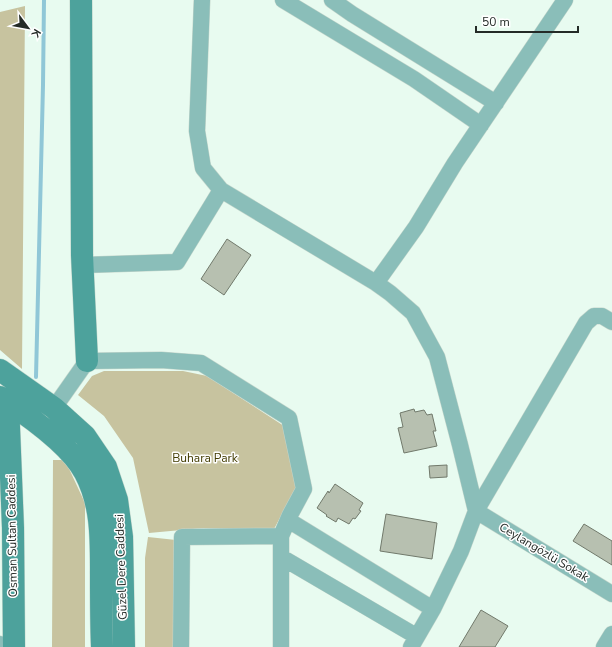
<svg xmlns="http://www.w3.org/2000/svg" width="612" height="647" font-family="'Nunito Sans',sans-serif">
<rect width="100%" height="100%" fill="#e8fbf0"/>
<path fill="#c7c39f" d="M25,6L22,369L0,350V12Z
M104,371H183L207,376L284,426L296,488L274,529L203,528L149,533L133,458L104,416L78,395L92,376Z
M53,460H65L85,503V647H52Z
M148,537L176,540L175,647H145V558Z"/>
<g fill="none" stroke-linecap="round" stroke-linejoin="round">
<path stroke="#90c7d7" stroke-width="4" d="M36,377L43,85L44,0"/>
</g>
<path fill="#b7c0b0" stroke="#71796b" d="M227,239L251,255L224,295L201,279Z
M414,409L415,412L424,410L427,415L432,414L436,431H433L437,446L404,453L398,428L403,427L400,413Z
M447,465V477L430,478L429,466Z
M335,484L363,503L359,510L361,511L355,519L353,518L349,524L338,518L336,522L326,516L327,515L317,508L328,491L329,493Z
M386,514L437,523L432,559L380,551Z
M584,524L612,541V565L573,541Z
M481,610L508,626L495,647H459Z"/>
<g fill="none" stroke-linecap="round" stroke-linejoin="round">
<defs>
<path id="street" d="M202,0L197,131L203,168L221,190L376,283L390,293L413,313L437,357L460,445L476,511
M283,0L414,79L481,125
M332,0L352,14L496,103
M83,265L177,262L221,190
M376,283L416,227L455,163L565,0
M54,408L87,361L161,360L201,363L289,418L304,489L290,515L281,536V647
M476,511L612,594
M288,520L433,609
M281,557L416,636
M0,644L4,647
M181,647L182,537L281,536
M411,647L433,609L461,551L476,511L586,323L594,316H602L612,322
M604,647L612,634"/>
<path id="secondary" d="M81,0L82,255L87,361
M0,370L54,408L85,436L106,467L117,500L122,537L124,647
M0,397C26,414 71,446 85,473C102,505 101,540 101,574C101,598 101,623 102,647
M8,402L13,528L14,647"/>
</defs>
<use href="#street" stroke="#c5d6cc" stroke-width="17"/>
<use href="#secondary" stroke="#c5d6cc" stroke-width="23"/>
<use href="#street" stroke="#8abeb9" stroke-width="16"/>
<use href="#secondary" stroke="#4da29c" stroke-width="22"/>
</g>
<g text-anchor="middle" dominant-baseline="central" stroke-width="3" stroke-linejoin="round" paint-order="stroke">
<g font-size="12" fill="#413b00" stroke="#fff">
<text x="205" y="458">Buhara Park</text>
</g>
<g font-size="12" fill="#242b27" stroke="#fff">
<text transform="translate(12 536) rotate(-91)">Osman Sultan Caddesi</text>
<text transform="translate(544 552) rotate(31)">Ceylangözlü Sokak</text>
<text transform="translate(121 567) rotate(-92)">Güzel Dere Caddesi</text>
</g>
</g>
<g transform="translate(28 28) rotate(122)" stroke="#ffffff" stroke-width="3" paint-order="stroke">
<path d="M0-3L7 15L0 10L-7 15Z" fill="#242b27"/>
<text y="-6" font-size="11" font-weight="bold" text-anchor="middle" fill="#242b27">K</text>
</g>
<path d="M476 26v6h102v-6" fill="none" stroke="#242b27" stroke-width="2"/>
<text x="482" y="26" font-size="12" fill="#242b27" stroke="#ffffff" stroke-width="3" paint-order="stroke">50 m</text>
</svg>
